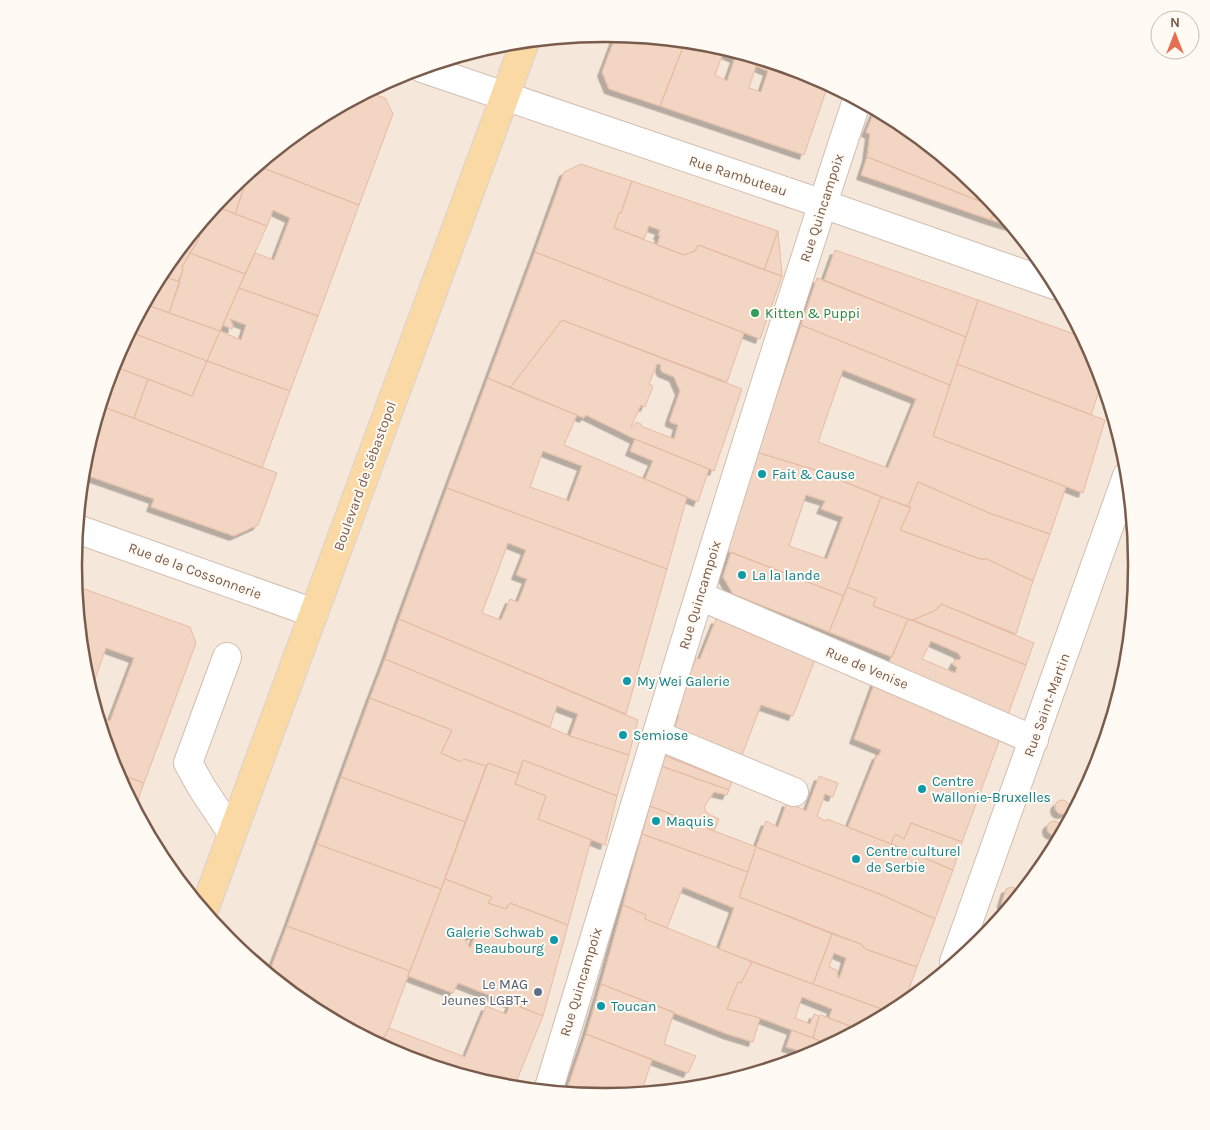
<svg xmlns="http://www.w3.org/2000/svg" width="1210" height="1130" font-family="Karla,sans-serif">
<defs>
<filter id="shadow"><feDropShadow dx="-4.5" dy="4.5" stdDeviation="0" flood-color="#0004"/></filter>
</defs>
<rect width="100%" height="100%" fill="#fdf6ec"/>
<path fill="#f5e8da" d="M75 565a530 530 0 1 1 1060 0a530 530 0 1 1-1060 0Z"/>
<path fill="#f3d5c3" stroke="#e6bba3" fill-rule="evenodd" filter="url(#shadow)" d="M616,35L685,42L660,106L609,89L602,72Z
M685,42L709,44L760,59L828,85L804,155L660,106ZM723,53L735,58L727,81L715,75ZM756,66L768,71L761,92L749,88Z
M760,59L809,74L827,84Z
M368,92L385,98L393,114L359,205L258,166L310,123Z
M875,110L900,123L981,190L995,207L867,157L870,134L866,132Z
M867,157L995,207L991,220L861,175Z
M581,164L632,181L621,213H619L614,228L684,255L695,251L698,245L704,247L782,276L760,339L535,252L564,172Z
M258,166L359,205L318,316L239,288L255,253L274,260L290,218L273,210L267,226L235,214L249,173Z
M632,181L778,231L764,270L698,245L695,251L684,255L657,245L660,236L658,235L660,230L649,226L644,239L614,228L619,213H621Z
M239,182L245,184L235,214L215,206L230,189Z
M215,206L267,226L245,274L190,253L200,237L193,234Z
M996,208L1011,226L991,220Z
M778,231L781,264L782,276L764,270Z
M193,234L200,237L182,267L183,270L178,281L160,275Z
M835,250L978,300L966,337L824,280Z
M535,252L744,333L727,382L562,320L510,388L488,378Z
M190,253L245,274L220,331L169,313L183,270L182,267Z
M160,275L180,282L169,313L145,304Z
M817,278L966,337L950,385L801,325Z
M239,288L318,316L290,391L207,361L220,331L241,340L246,325L230,319L233,325L232,329L223,325Z
M978,300L1083,337L1096,362L1102,382L1091,415L957,364Z
M145,304L220,331L207,361L130,332Z
M562,320L742,389L714,471L635,439L586,415L584,418L510,388ZM657,364L661,365L660,368L662,372L674,377L680,391L670,419V422L678,425L674,439L641,426V424L636,422L634,426L631,427L641,405L645,407L653,386L649,384Z
M801,325L950,385L933,436L1066,487L1050,534L989,513L918,482L908,507L815,470L756,452L758,450ZM843,370L916,399L888,468L818,442Z
M130,332L207,361L192,396L113,366Z
M207,361L290,391L262,468L134,418L148,379L192,396Z
M957,364L1105,420L1083,493L933,436Z
M113,366L148,379L134,418L101,406Z
M488,378L577,415L564,445L687,497L667,569L447,488ZM543,451L582,466L569,501L530,487Z
M101,406L277,473L258,525L234,536L151,507L154,499L83,474L84,461Z
M635,439L709,469L698,502L645,479L653,461L630,451Z
M756,452L815,470L881,497L844,596L727,551ZM806,495L825,501L821,509L843,517L827,559L789,546Z
M918,482L989,513L1050,534L1033,581L987,559H980L900,530L911,507H908Z
M447,488L667,569L626,714L399,619ZM508,543L526,550L516,575L527,579L518,602L510,599L501,620L482,613Z
M881,497L911,507L900,530L980,559H987L1033,581L1016,634L941,604L936,610L913,620L908,619L873,606L876,598L847,587Z
M731,552L844,596L829,632L733,594L723,577Z
M76,586L190,627L196,643L144,783L117,773L99,717L110,721L134,658L106,648L91,690L84,668Z
M847,587L876,598L873,606L908,619L892,657L829,632Z
M941,604L1034,643L1026,665L913,620L936,610Z
M399,619L638,720L629,755L570,736L578,714L557,706L550,727L385,659Z
M716,619L728,623L729,620L816,657L793,716L761,705L732,782L663,755L679,716L675,714L684,688L696,658L700,659Z
M908,619L1026,665L1006,720L886,669ZM931,641L958,653L961,658L959,660L956,659L953,665L957,667L955,673L922,659Z
M385,659L570,736L629,755L617,796L523,760L519,774L488,763L486,766L464,759L461,762L441,753L452,730L370,698Z
M876,679L1001,736L962,842L911,823L904,839L895,834L891,844L848,827L877,755H879L881,750L854,739Z
M370,698L452,730L441,753L461,762L464,759L486,766L465,822L341,777Z
M663,755L732,782L729,790L661,766Z
M523,760L617,796L605,845L538,819L546,796L515,784Z
M488,763L519,774L515,784L546,796L538,819L591,840L568,925L510,903L506,909L488,903L492,897L445,879Z
M661,766L729,790L727,795L714,792L704,807L707,813L719,819L714,831L650,806Z
M117,773L144,783L135,808Z
M819,776L838,783L833,797L825,794L817,816L825,821L827,819L891,844L953,870L935,919L882,895L756,847L766,821L778,827L787,802L806,811Z
M341,777L465,822L441,889L317,844Z
M1055 807a7 7 0 1 1 14 0a7 7 0 1 1-14 0Z
M650,806L756,847L748,872L642,834Z
M1047 828a7 7 0 1 1 14 0a7 7 0 1 1-14 0Z
M911,823L962,842L953,870L891,844L895,834L904,839Z
M642,834L748,872L739,897L832,934L813,984L719,949L734,908L683,887L667,928L645,919L646,915L623,905Z
M317,844L441,889L410,971L287,926Z
M756,847L882,895L935,919L917,967L865,949L861,944L739,897Z
M445,879L492,897L488,903L506,909L510,903L568,925L543,1016L458,983L453,993L408,976ZM476,934L470,948L464,938Z
M1011,887L1015,888L1018,894L1007,908H1006L1002,905V902L1006,889Z
M623,905L646,915L645,919L752,962L741,983L738,982L727,1009L760,1018L753,1042L727,1034L601,984Z
M287,926L410,971L389,1028L380,1044L310,1007L269,973Z
M832,934L861,944L865,949L917,967L903,1005L890,1012L813,984ZM834,953L846,958L840,977L838,978L837,970L829,967Z
M752,962L813,984L890,1012L858,1029L829,1018L832,1009L802,997L795,1018L810,1024L814,1014L819,1016L813,1038L760,1018L727,1009L738,982L741,983Z
M601,984L674,1012L664,1044L696,1056L688,1073L586,1034Z
M511,1003L543,1016L514,1087L501,1086L401,1056L380,1044L389,1028L465,1057L486,1006L506,1014Z
M821,1015L829,1018L858,1029L829,1045L813,1038L819,1016Z
M792,1030L813,1038L829,1045L811,1054L786,1047Z
M586,1034L652,1060L641,1093L605,1096L566,1092Z"/>
<g fill="none" stroke-linecap="round" stroke-linejoin="round">
<defs>
<path id="minor" d="M422,68L823,204L1055,285
M77,529L314,613
M700,596L1034,740
M227,657L188,763L202,788L232,833
M657,735L794,792
M954,962L1127,476
M548,1091C649,760 748,428 857,100"/>
<path id="major" d="M204,910L525,42"/>
</defs>
<use href="#minor" stroke="#d1beb0" stroke-width="30"/>
<use href="#major" stroke="#dad1cd" stroke-width="30"/>
<use href="#minor" stroke="#fff" stroke-width="28"/>
<use href="#major" stroke="#fbd9a5" stroke-width="28"/>
</g>
<circle fill="#2e9e5b" stroke="#fffaf3" stroke-width="2" cx="755" cy="313" r="5"/>
<g fill="#0f9aa8" stroke="#fffaf3" stroke-width="2">
<circle cx="762" cy="474" r="5"/>
<circle cx="742" cy="575" r="5"/>
<circle cx="627" cy="681" r="5"/>
<circle cx="623" cy="735" r="5"/>
<circle cx="922" cy="789" r="5"/>
<circle cx="656" cy="821" r="5"/>
<circle cx="856" cy="859" r="5"/>
<circle cx="554" cy="940" r="5"/>
<circle cx="601" cy="1006" r="5"/>
</g>
<circle fill="#5c6f8a" stroke="#fffaf3" stroke-width="2" cx="538" cy="992" r="5"/>
<g text-anchor="middle" dominant-baseline="central" stroke-width="4" stroke-linejoin="round" paint-order="stroke">
<g font-size="14" fill="#7a5c4d" stroke="#fffaf3">
<text transform="translate(738 176) rotate(18)">Rue Rambuteau</text>
<text transform="translate(822 208) rotate(-72)">Rue Quincampoix</text>
<text transform="translate(365 476) rotate(-70)">Boulevard de Sébastopol</text>
<text transform="translate(195 571) rotate(20)">Rue de la Cossonnerie</text>
<text transform="translate(700 595) rotate(-73)">Rue Quincampoix</text>
<text transform="translate(867 668) rotate(23)">Rue de Venise</text>
<text transform="translate(1047 705) rotate(-70)">Rue Saint-Martin</text>
<text transform="translate(581 982) rotate(-73)">Rue Quincampoix</text>
</g>
<g font-size="14" fill="#27864d" stroke="#fffaf3" text-anchor="start">
<text x="765" y="313">Kitten &amp; Puppi</text>
</g>
<g font-size="14" fill="#0d838f" stroke="#fffaf3" text-anchor="start">
<text x="772" y="474">Fait &amp; Cause</text>
<text x="752" y="575">La la lande</text>
<text x="637" y="681">My Wei Galerie</text>
<text x="633" y="735">Semiose</text>
<text x="932" y="781">Centre<tspan x="932" dy="16">Wallonie-Bruxelles</tspan></text>
<text x="666" y="821">Maquis</text>
<text x="866" y="851">Centre culturel<tspan x="866" dy="16">de Serbie</tspan></text>
<text x="544" y="932" text-anchor="end">Galerie Schwab<tspan x="544" dy="16">Beaubourg</tspan></text>
<text x="611" y="1006">Toucan</text>
</g>
<g font-size="14" fill="#4e5e75" stroke="#fffaf3" text-anchor="end">
<text x="528" y="984">Le MAG<tspan x="528" dy="16">Jeunes LGBT+</tspan></text>
</g>
</g>
<path d="M0 0H1210V1130H0ZM604 42H606A522 522 0 0 1 1128 564V566A522 522 0 0 1 606 1088H604A522 522 0 0 1 82 566V564A522 522 0 0 1 604 42Z" fill="#fffaf3" fill-rule="evenodd"/>
<path fill="none" stroke="#7a5c4d" stroke-width="2.5" d="M604 42H606A522 522 0 0 1 1128 564V566A522 522 0 0 1 606 1088H604A522 522 0 0 1 82 566V564A522 522 0 0 1 604 42Z"/>
<g transform="translate(1175 35)"><circle r="24" fill="#fffaf3" stroke="#cabbb1"/>
<path d="M0-4L9 19L0 12L-9 19Z" fill="#e76f51"/>
<text y="-8" font-size="14" font-weight="bold" text-anchor="middle" fill="#7a5c4d">N</text>
</g>
</svg>
